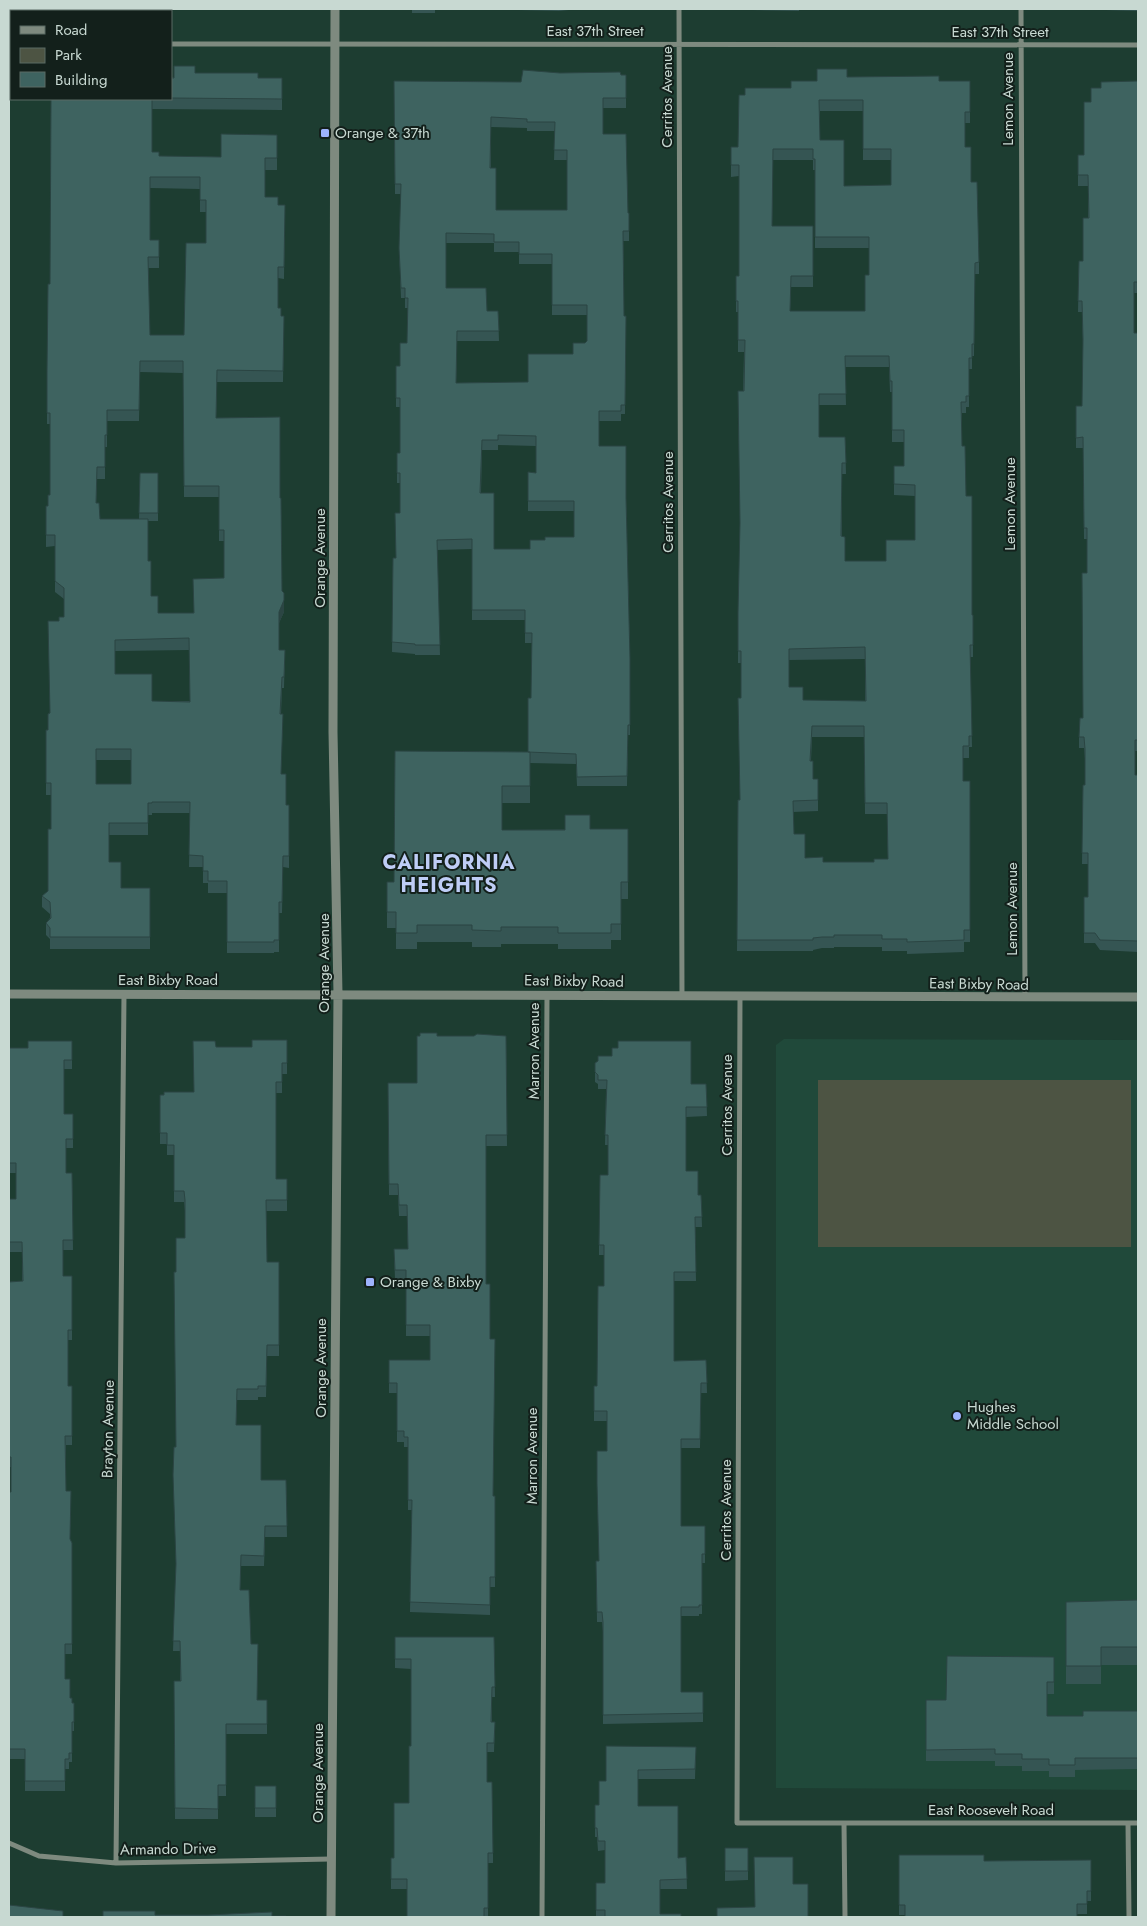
<svg xmlns="http://www.w3.org/2000/svg" width="1147" height="1926" font-family="Jost,sans-serif">
<rect width="100%" height="100%" fill="#1d3d31"/>
<path fill="#20493a" d="M784,1039L1138,1040V1790L776,1788V1045Z"/>
<path fill="#4d5443" d="M818,1080H1131V1247H818Z"/>
<g fill="none" stroke-linecap="round" stroke-linejoin="round">
<path stroke="#7e8a7f" stroke-width="5" d="M679,9L682,996
M1021,9L1025,998
M9,43H11
M171,44L1138,45
M740,996L737,1823H844L845,1917
M844,1823H1138
M1128,1823L1129,1917
M9,1843L39,1856L116,1863L331,1859
M116,1863L124,994
M542,1917L547,995"/>
<path stroke="#7e8a7f" stroke-width="9" d="M9,994L1138,997
M331,1917L338,994L333,732L335,9"/>
</g>
<path fill="#355553" fill-rule="evenodd" d="M412,9H435V13H412Z
M483,9H569V10L559,11Z
M750,9H799V11L751,10Z
M1105,9H1138V11L1105,10Z
M195,73L258,78H282V110L152,109V152L159,156L221,157L277,135V170H265V197L278,205H285L284,279L278,278V308L281,316H284L283,382H217L216,418L280,498L282,591L284,604V612L279,623V650H285L284,688H282L281,714V774L286,805H289V868L283,867L282,913H279V952H274V953H227V893H208V883H203V867H189L190,813H152V815H148V835H109V862L121,888H150V949H50V939L46,935V923L50,918V914L42,907V896L48,891L51,829V795H46V730H48L59,621L64,617V599L55,592V546L46,547V506H48L50,495V424H47V372L50,284L51,99H171V78ZM150,188L200,189V212H206V243L184,335H150L148,268H159V240H150ZM140,372L183,373L184,497H219V541H224V578L193,613H158L151,596L148,561V521H158V473H140L139,519H100L96,503L97,479H105V447H107V421H139ZM189,650L190,701H152L115,674V651ZM96,760H131V784H96Z
M560,73L626,75V108H603V134L628,213L629,223V241H623L624,316H626L625,414H621V421H599V446L626,502L630,659V735H628L627,786H577L576,764L530,763V803H502V830L628,829V899H621V940H611V949H558V944H501V947H472V942H417V949H396V928H387V882H394L528,752L531,698L532,643H525V620H472V549L437,550L440,655H415V654L392,652L393,558H396L400,513V483H397V453H400V407H396V366H400L407,343L408,308H405V298H401L399,248L401,194H395L394,81L521,82ZM491,127L527,128V131H555L554,160H567V210H496L491,168ZM446,243H494V252H519V264H552V315H587V341L585,343L573,354L528,382L456,383L457,341H499L498,311H487L446,288ZM498,445L536,446V473L528,472V511H574V537L530,549H494L481,493L482,450H498Z
M847,77L939,81H970V123H965V147L971,182L979,262V274H975L974,356H972V369H969V407H966V413H962V446L966,496L972,615H973V657H970L972,747H969V758H963V781H970V942H964V952L907,954V951H882V947H834V948H822L813,950V951H737L738,800H740L741,698V663H738V625L744,352H738V312H736V276H739V176L731,177V147H738L745,95L791,88L817,81ZM820,111H863V160H891V185L844,186L820,140ZM773,160H813V170H815V248H869V275L865,311H790L791,287H813V226H772ZM845,367H889L890,392H892V442H904V466L894,484V495L915,496V540L886,561H845L842,536V474H846L845,437H819V405H846ZM865,659V701L803,700L789,687V660ZM812,737H864L865,814H887L888,859L874,862H823L805,858L794,834L793,812L818,811V779H813L811,761Z
M1138,81V293H1134V333H1138V751H1135V775H1138V952L1100,950L1095,943H1084V897H1088V864H1082L1083,785H1085V759L1084,748H1079V737L1083,718L1087,573V539H1084L1083,448H1076V406H1082L1083,345L1082,312H1078L1079,261H1083L1088,218V186H1078V155H1084L1091,102L1101,88Z
M437,1036H506L507,1146H486V1284L490,1339L493,1496H495V1587H490V1615L410,1612L412,1510H408V1447H404V1442H397V1393H389V1360H430V1336H406V1280H395L394,1249H408L407,1216H399L398,1195H389L388,1083H417Z
M287,1040V1074H282V1093H276V1179H287V1211H266L267,1262H279V1356H267L266,1397H258V1400H237L236,1425L261,1480H286L287,1537H265L264,1566H241L240,1590L251,1644L257,1700H267V1734H226V1796H218V1819H175L174,1681H180V1651H173L176,1569V1272L185,1238V1211L184,1202H174V1155H167V1144H160V1095L194,1092L216,1047H252Z
M72,1041V1069H64V1114H73V1148H66V1173H72L73,1250H63V1276H72V1340H68V1386H72V1445H66V1491L70,1539L72,1543V1654H65V1679L70,1698L72,1703H74V1731H72V1762H69V1769H65V1791H25V1759H9V1492H11V1467H9V1282L22,1281V1252H9V1199H16V1173H9V1048H28Z
M595,1063L691,1084H706L707,1116L686,1117V1171L698,1195H701L702,1227H695L696,1281H674V1361L706,1360L707,1393H701L700,1448H681V1526H705V1563H702V1614H699V1616H681V1692H703V1722L603,1724V1632L602,1622H597L596,1561H599L607,1451V1421H594V1386H597L604,1286V1255H599V1245L608,1175V1145H605L606,1089H598V1084L595,1082Z
M1138,1600V1665H1101V1684H1066V1602Z
M395,1637H494L495,1697H492V1722H495L494,1752H487V1782L493,1853V1863H488V1917H407V1889H391V1858H394L409,1803L411,1746V1669L395,1668Z
M1054,1657V1694H1047V1716H1083L1138,1711V1769L1075,1770V1777H1049V1771H1022V1766H995V1761H926V1700H946Z
M696,1747L695,1779H638V1806L678,1858L686,1857L687,1889H660V1914L681,1917H596V1883H605V1850L598,1851L597,1837H595V1805H599L606,1781Z
M255,1786H276V1817H255Z
M725,1848H748V1880L725,1881Z
M899,1855L984,1861L1091,1860V1901H1087V1914L899,1915Z"/>
<path fill="#2b4543" d="M284,593V612L279,623V612Z
M10,1890V1900L9,1905V1896Z"/>
<path fill="#3e6360" stroke="#2b4543" fill-rule="evenodd" d="M174,66H195V73H258V78H282V99L171,98V78H174Z
M817,69H847V77L939,76V81H970V112H965V147H971V182H977L979,262L975,263L974,344H972V358H969V396H966V402H961L962,446H965L966,496H972V615H973V645H970L972,736H969V746H963V781H970V930H964V940L907,942V939H882V935H834V937H822L813,938V940H737L738,800H740L738,698H741V651H738V613L740,523L738,391H744L745,340H738V301H736V276H739V165H731V147H738L739,95H745V88H791V81H817ZM819,100H863V149H891V185L844,186V140H820ZM773,149H813V159H815V237H869V275H865V311H790L791,276H813V226H772ZM845,356H889L890,381H892V430H904V466H894V484L915,485V540H886V561H845V537L841,536L842,463H846L845,437H819V394H846ZM865,647L866,701L803,700V687H789V649ZM812,726H864L865,803H887L888,859H874V862H823V857L805,858V834H794L793,801L818,800V779H813V761H810Z
M523,70L560,73L620,72L621,75H626V98H603V134H626L628,213H629V231H623L624,316H626L625,405H621V411H599V446H626V498L630,659V725H628L627,776L577,777L576,754L528,752V698H531L532,633H525V610H472V539L437,540L440,645H415V644L392,642L393,558H396L395,513H400V473H397V453H400V398H396V366H400V343H407L408,298H405V288H401L399,248L401,184H395L394,81L521,82ZM491,117L527,119V122H555L554,150H567V210H496V168H490ZM446,233L494,234V242H519V254H552V305H587V341L585,343H573V354H528V382L456,383L457,331H499L498,311H487L486,288H446ZM498,435L536,436V473L528,472V501H574V537H545V540H530V549H494V493H480L482,440H498Z
M1138,81V282H1134V333H1138V740H1135V775H1138V941L1100,940L1095,933H1084V897H1088V853H1082L1083,785H1085V749L1084,737H1079L1080,718H1083L1082,573H1087V528H1084L1083,437L1076,438V406H1082L1083,339L1082,301H1078L1079,261H1083V218H1089L1088,175H1078V155H1084V102H1091V88H1101V82Z
M51,99H152V152H159V156L221,157V134L277,135V158H265V197H278V205H285L284,267H278V308H281V316H284L283,371L217,370L216,418L280,417V498H281L282,591L284,593V600L279,612V650H285L284,677H282L280,714H283L281,774H286V805H289V856H283L282,902H279V940H274V942H227V881H208V871H203V856L189,855L190,802H152V803H148V823H109V862H121V888H150V937H50V928L46,923L51,918L50,902L42,896L48,891V829H51V783H46V730H48V714L50,713L48,621H59V617H64V588L55,581V535H46V506H48V495H50V413H47V372L48,284H50ZM150,177H200V200H206V243H186L184,335H150L148,257H159V240H150ZM140,361H183L184,486H219V530H224V578L193,579L194,613H158V596H151V561H148V519H100L99,503H96L97,467H105V435H107V410H139ZM189,638L190,702L152,701V674H115V640ZM96,749H131V784H96Z
M140,473H158V513H139Z
M395,751L530,752V786H502V830H565V815H590V829H628V882H621V924H611V933H558V927H501V931L472,930V925H417V933H396V912H387V882H394Z
M420,1033H437V1036H474L477,1034L506,1036L507,1135H486V1284H490V1339H495L493,1496H495V1577H490V1605L410,1602L412,1500H408V1437H404V1431H397V1383H389V1360H430V1325H406V1270H395L394,1249H408L407,1205H399L398,1184H389L388,1083H417V1036H420Z
M252,1040H287V1063H282V1082H276V1179H287V1200H266L267,1262H279V1345H267L266,1386H258V1389H237L236,1425H261V1480H286L287,1526H265L264,1556L241,1555L240,1590H249L251,1644H258L257,1700H267V1724H226V1785H218V1809L175,1808L174,1681H181L180,1641H173L176,1564L173,1475L174,1447H176L174,1272H176V1238H185V1200L184,1191H174V1145H167V1133H160V1095H164V1092H194L193,1041H215L216,1047H252Z
M28,1041H72V1060H64V1114H73V1139H66V1173H72L73,1240H63V1276H72V1330H68V1386H72V1436H65L66,1491H71L70,1539L72,1543V1644H65V1679H70V1698H72V1703H74V1722H72V1753H69V1759H65V1781H25V1749H9V1492H11V1457H9V1282L23,1281L22,1242H9V1199H16V1163H9V1048H28Z
M618,1041H691V1084H706L707,1107H686V1171H698V1195H701L702,1217H695L696,1272H674V1361L706,1360L707,1383H701L700,1439H681V1526H705V1554H702V1605H699V1607H681V1692H703V1713L603,1715V1622L602,1612H597L596,1561H599L597,1484V1451H607V1411H594V1386H597L598,1286H604V1245H599L600,1175H608V1135H605L607,1080H598V1075L595,1072V1063L598,1061V1056H612V1048H618Z
M1138,1600V1647H1101V1666H1066V1602Z
M395,1637H494L495,1687H492L491,1722H495L494,1743H487V1782H492L493,1853H488V1908H484V1917H407V1879H391V1858H394V1803H409V1746H411V1659H395Z
M947,1656L1054,1657V1682H1047V1716H1083V1711H1138V1758H1075V1765H1049V1759H1022V1754H995V1749L926,1750V1700H946Z
M606,1746L696,1747L695,1769L638,1770V1806H678V1858L686,1857L687,1879L660,1880V1914H681V1917H605V1910H596V1883H605V1841H598L597,1828H595V1805H599V1781H606Z
M255,1786H276V1808H255Z
M725,1848H748V1871H725Z
M899,1855H984V1861L1091,1860V1891H1087V1904H1077V1917H905V1905H899Z
M754,1857H793V1884H808V1917H717V1908L755,1907Z
M9,1905L63,1911V1917H9Z
M103,1911H155V1915H208L272,1912V1916H286V1917H103Z"/>
<g fill="#9eb3fd" stroke="#13201b" stroke-width="2">
<rect x="320" y="128" width="10" height="10" rx="2.5"/>
<rect x="365" y="1277" width="10" height="10" rx="2.5"/>
<circle cx="957" cy="1416" r="5"/>
</g>
<g text-anchor="middle" dominant-baseline="central" stroke-width="4" stroke-linejoin="round" paint-order="stroke">
<g font-size="15" fill="#c8d9d2" stroke="#13201b">
<text x="595" y="31">East 37th Street</text>
<text x="1000" y="32">East 37th Street</text>
<text transform="translate(667 97) rotate(-90)">Cerritos Avenue</text>
<text transform="translate(1008 99) rotate(-90)">Lemon Avenue</text>
<text transform="translate(668 502) rotate(-90)">Cerritos Avenue</text>
<text transform="translate(1010 504) rotate(-90)">Lemon Avenue</text>
<text transform="translate(320 558) rotate(-90)">Orange Avenue</text>
<text transform="translate(1012 909) rotate(-90)">Lemon Avenue</text>
<text transform="translate(324 963) rotate(-90)">Orange Avenue</text>
<text x="168" y="980">East Bixby Road</text>
<text transform="translate(574 981) rotate(1)">East Bixby Road</text>
<text transform="translate(979 984) rotate(1)">East Bixby Road</text>
<text transform="translate(534 1051) rotate(-90)">Marron Avenue</text>
<text transform="translate(727 1105) rotate(-90)">Cerritos Avenue</text>
<text transform="translate(321 1368) rotate(-90)">Orange Avenue</text>
<text transform="translate(108 1429) rotate(-89)">Brayton Avenue</text>
<text transform="translate(532 1456) rotate(-90)">Marron Avenue</text>
<text transform="translate(726 1510) rotate(-90)">Cerritos Avenue</text>
<text transform="translate(318 1773) rotate(-90)">Orange Avenue</text>
<text x="991" y="1810">East Roosevelt Road</text>
<text transform="translate(168 1849) rotate(-1)">Armando Drive</text>
</g>
<g font-size="15" fill="#c8d9d2" stroke="#13201b" text-anchor="start">
<text x="335" y="133">Orange &amp; 37th</text>
<text x="380" y="1282">Orange &amp; Bixby</text>
<text x="967" y="1407">Hughes<tspan x="967" dy="17">Middle School</tspan></text>
</g>
<g font-size="20" font-weight="bold" letter-spacing="1" fill="#bfcdf6" stroke="#13201b">
<text x="449" y="862">CALIFORNIA<tspan x="449" dy="23">HEIGHTS</tspan></text>
</g>
</g>
<rect width="1147" height="1926" fill="none" stroke="#c8d9d2" stroke-width="20"/>
<rect x="10" y="10" width="162" height="90" fill="#13201b" stroke="#5b6a64"/>
<rect x="20" y="26" width="25" height="8" fill="#7e8a7f" stroke="#5b6a64"/>
<text x="55" y="35" font-size="15" fill="#c8d9d2">Road</text>
<rect x="20" y="48" width="25" height="15" fill="#4d5443" stroke="#5b6a64"/>
<text x="55" y="60" font-size="15" fill="#c8d9d2">Park</text>
<rect x="20" y="72" width="25" height="15" fill="#3e6360" stroke="#5b6a64"/>
<text x="55" y="85" font-size="15" fill="#c8d9d2">Building</text>
</svg>
